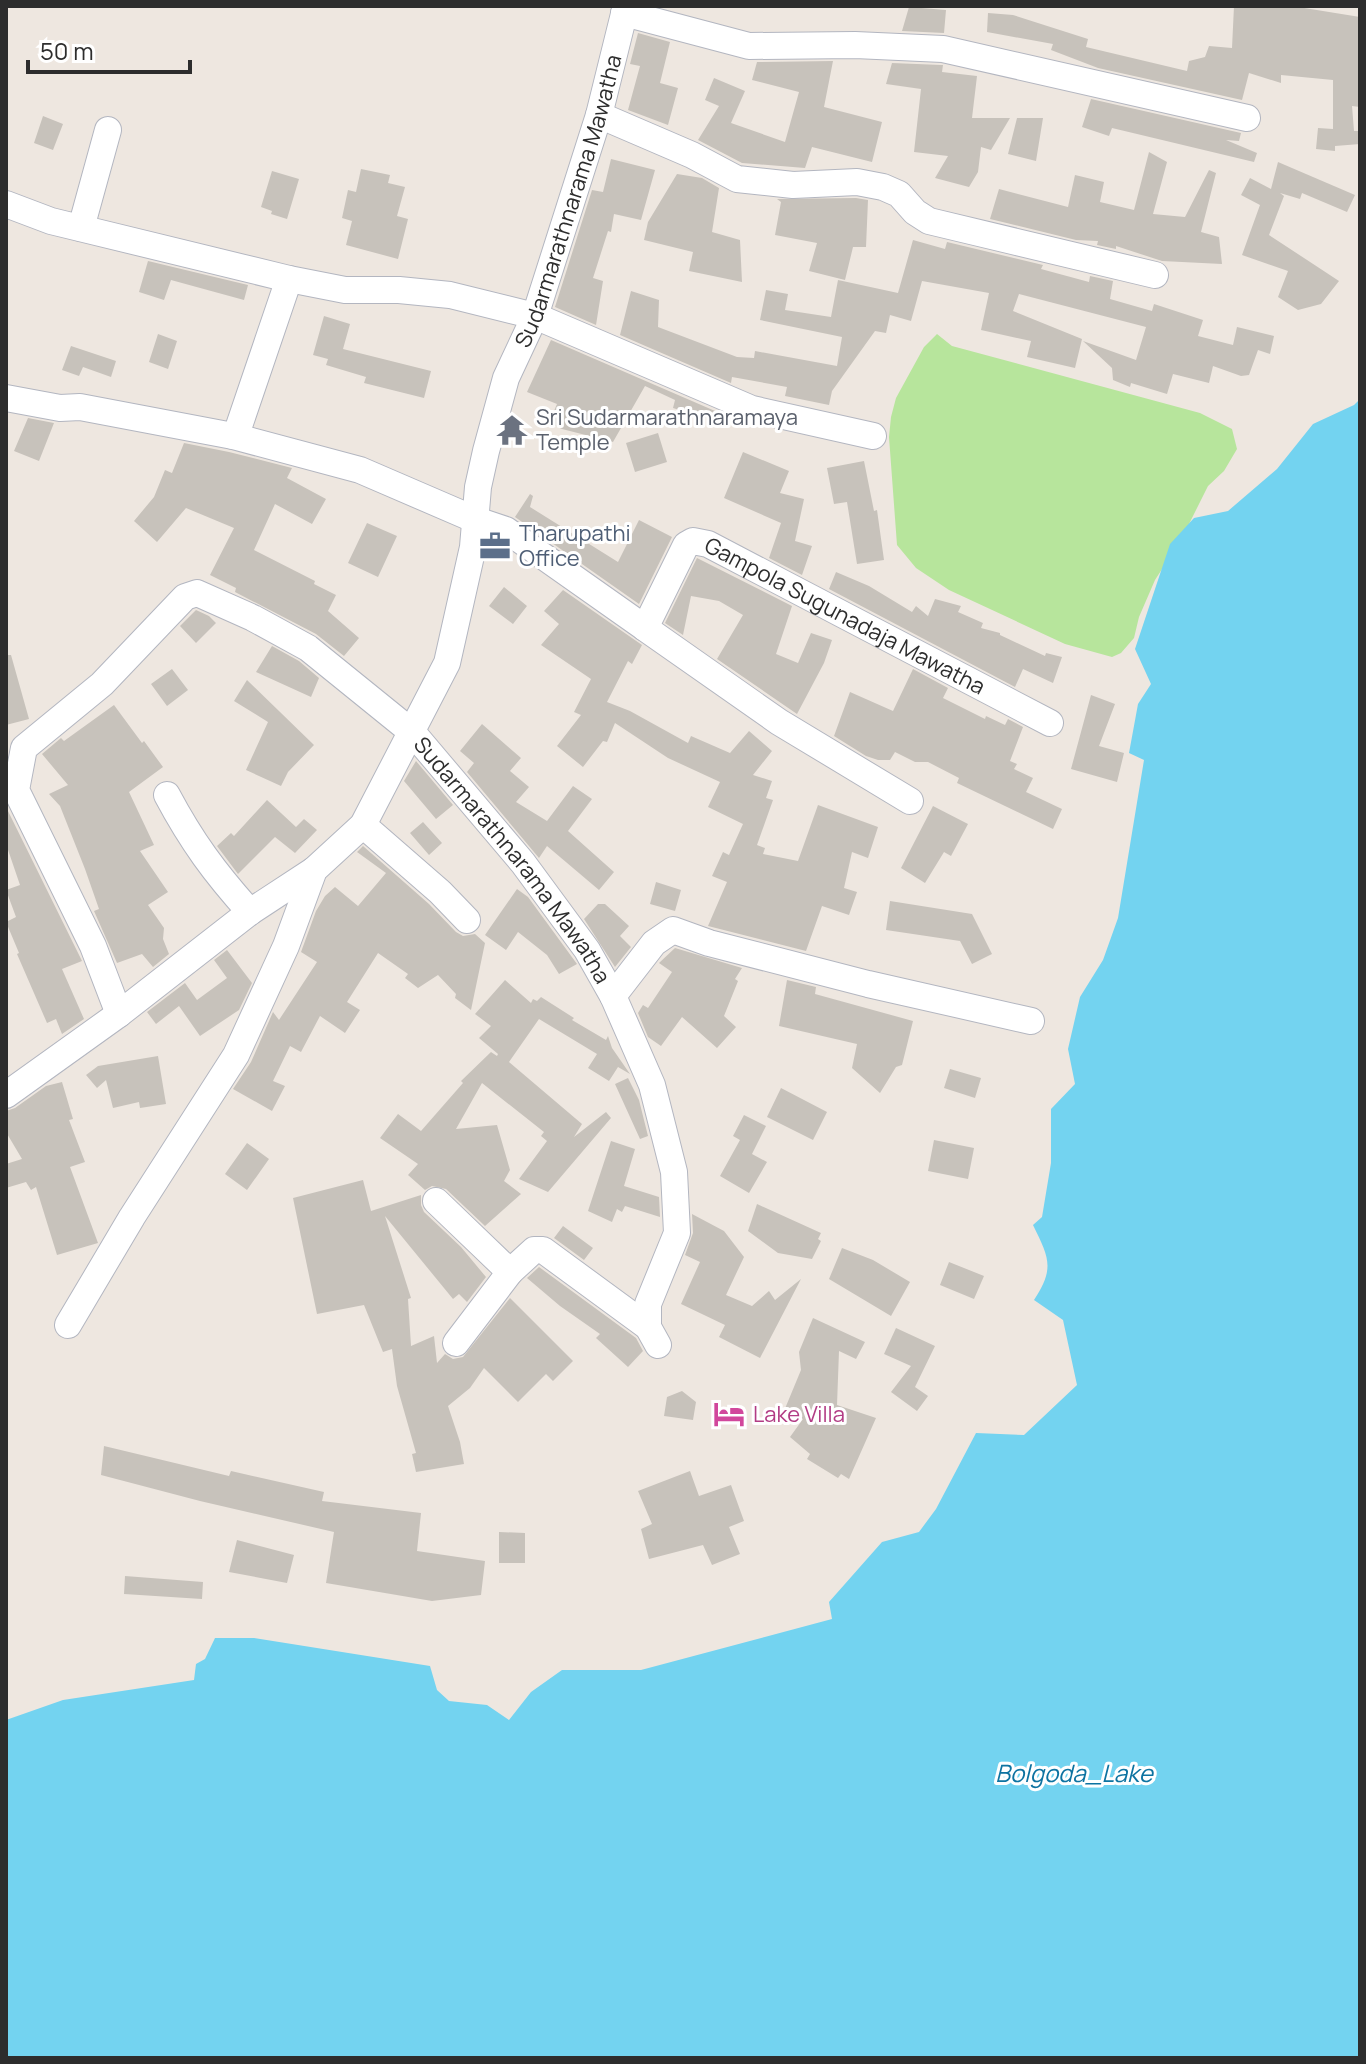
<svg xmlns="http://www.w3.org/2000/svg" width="1366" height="2064" font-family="Manrope,sans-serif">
<rect width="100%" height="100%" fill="#eee7e0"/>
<path fill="#b7e59c" d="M937,334L952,346L1200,413L1232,429L1237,449L1224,471L1208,486L1182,538L1155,580L1139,617L1134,638L1121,653L1112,657L1065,644L949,590L916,568L897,545L889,437L891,417L896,398L924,347Z"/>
<path fill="#73d3f0" d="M1360,399V2058H6V1720L63,1700L194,1680L196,1664L205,1659L215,1638H254L430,1666L437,1690L449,1701L487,1705L509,1720L531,1692L562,1670H641L832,1619L829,1602L882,1542L919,1532L936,1509L976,1433L1024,1435L1077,1385L1063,1320L1034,1300C1055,1268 1049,1258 1033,1225L1042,1217L1051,1163V1109L1075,1084L1068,1049L1080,997L1103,960L1118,918L1144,760L1129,753L1138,704L1151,684L1135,649L1170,544L1194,518L1228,511L1277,469L1313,424L1354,405Z"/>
<path fill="#c7c2bb" d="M1234,6H1292L1360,17V107L1352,106L1354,131H1360V144L1335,146V151L1316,149L1318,128L1333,129V80L1281,75V83L1249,73L1242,100L1098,68L1051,50L1053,44L987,32L988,13L1013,15L1088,39L1086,47L1187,71L1189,61L1205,57L1209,46L1232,48Z
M909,7L946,10L944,33L902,31Z
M638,33L670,42L660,83L678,88L668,125L628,110L640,66L630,64Z
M833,61L824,107L882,122L872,162L812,147L805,168L742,163L698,140L719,106L705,100L714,78L745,91L731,123L785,142L799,92L752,80L757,62Z
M892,63L941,65H943L942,72L977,76L972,118H1010L991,150L981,147L978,172L969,187L935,178L948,156L914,152L921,89L886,84Z
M1091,99L1241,133L1239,141L1226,140L1257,153L1254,162L1112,128L1109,136L1082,127Z
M43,116L63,124L53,150L34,143Z
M1017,118H1043L1036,161L1008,154Z
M1149,152L1167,162L1153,214L1185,217L1209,170L1216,173L1201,232L1219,237L1222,264L1162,261L1116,246V249L1097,245L1098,241L1076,240L990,219L999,189L1068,207L1075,175L1104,182L1100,202L1134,210Z
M611,159L655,170L641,220L614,214L611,232L608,231L593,278L603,281L596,325L555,307L592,190L603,192Z
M1278,162L1355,195L1347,212L1302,193L1300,199L1280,193L1284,196L1269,235L1339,281L1321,304L1298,310L1278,297L1288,271L1242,255L1260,205L1241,195L1250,178L1271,189Z
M361,169L390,175L388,183L405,187L397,216L408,219L398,259L346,245L352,221L342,218L348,190L356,192Z
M272,171L299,179L287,219L271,214L272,211L261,207Z
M677,174L702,178L719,188L712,232L740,240L742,282L689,271L693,252L644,240L648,222Z
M856,198L868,200L866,247H853L845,280L809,271L817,243L775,235L781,202L777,199Z
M913,240L945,249L947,242L1043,265L1041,269L1089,282L1090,276L1113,281L1110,299L1152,311L1154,304L1203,320L1198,336L1233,345L1237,327L1274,336L1270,354L1258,350L1249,375L1241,376L1213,366L1209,383L1173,374L1167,394L1131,383L1130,387L1113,380L1112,368L1083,341L1136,360L1146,327L1019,294L1013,311L1082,339L1075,368L1027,357L1031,341L981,330L989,293L922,281L911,321L890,315L886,333L875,331L832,391L829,405L785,396L787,387L732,377L731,383L620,335L631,291L659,300L658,327L737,357L754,358L755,351L837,366L842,337L760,320L766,290L788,294L785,310L831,317L838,280L898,293Z
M148,261L248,285L244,300L171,280L164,300L139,292Z
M324,316L350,324L343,349L431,371L424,398L364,383L366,377L326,365L328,359L313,355Z
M158,334L177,341L168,369L149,362Z
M551,340L722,414L719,422L673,408L675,400L645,386L613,442L562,429L549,423L557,404L527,392Z
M71,346L116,361L111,377L83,367L79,376L62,370Z
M28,418L54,423L39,461L14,451Z
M658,433L667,462L635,472L626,443Z
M184,443L229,452L292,468L287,478L326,499L312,524L275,504L254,550L315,581L314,584L336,595L328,611L359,638L344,656L316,634L235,592L236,588L210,575L234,528L186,508L157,542L134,521L154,497L165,470L172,473Z
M743,452L789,471L780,493L804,499L795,541L812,546L802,575L769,558L781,523L724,498Z
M864,461L874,511L877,510L884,560L857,564L847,502L834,504L827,468Z
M530,494L533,496L530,507L618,562L639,520L672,537L639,604L515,517Z
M367,523L397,536L378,577L348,563Z
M697,558L792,606L776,654L798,663L811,633L832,640L824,663L797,714L717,659L743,615L719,601L691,596L683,635L665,623Z
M836,572L869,586L912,612L916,606L928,616L935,599L961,606L958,612L983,623L981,628L1000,633V635L1045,656L1046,653L1062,657L1053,683L1023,669L1015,687L829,589Z
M504,587L527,606L513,624L489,606Z
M563,590L642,645L632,664L628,661L607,702L630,711L688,743L691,736L730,753L749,731L772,751L753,775L772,781L766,798L773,800L757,845L765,848L763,854L798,861L818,805L878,827L868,858L852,852L844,888L857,892L849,915L822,906L806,951L708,926L727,882L712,876L723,852L729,855L743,824L708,807L720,782L668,758L615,723L607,742L603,741L583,767L557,746L581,715L574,712L591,679L541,645L559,624L544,611Z
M196,610L209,616L216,623L196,643L180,626Z
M272,646L299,661L319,678L311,697L256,672Z
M6,655H11L29,719L6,725Z
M172,669L188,690L167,706L151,684Z
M913,669L948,688L943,698L985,719L986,716L1005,725L1008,719L1023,727L1010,761L1017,764L1014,769L1033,778L1026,792L1062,809L1053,829L957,783L959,778L928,762H915L895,752L890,760H878L866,756L834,736L850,692L893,711Z
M247,680L314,745L288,772L281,786L246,770L268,722L234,701Z
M1091,695L1115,704L1099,746L1124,753L1117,782L1071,769Z
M114,705L142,743L144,741L163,767L129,792L154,845L140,851L168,892L148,905L164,928L163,939L169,954L153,967L142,954L117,963L94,911L99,909L85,869L60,806L49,794L68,785L42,754L61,738L64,741Z
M482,724L521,758L510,771L529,787L516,802L547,821L573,786L592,799L568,831L614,872L599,890L547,846L539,858L467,772L474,763L460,751Z
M416,761L453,805L436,819L404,781Z
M267,800L296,827L304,819L317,830L295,853L275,837L238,874L217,846L231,833L234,836Z
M933,806L968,824L951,856L944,852L925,883L901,868Z
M6,807L82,961L62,969L84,1019L62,1034L56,1019L47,1023L17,954L19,953L6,922L16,917L6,890L20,885L6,844Z
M423,822L442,843L429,855L410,833Z
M363,846L429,904L456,932L463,936L475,934L485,943L471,1010L455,998L456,994L438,975L418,988L405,978L408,974L378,953L347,1002L360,1010L345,1033L320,1016L301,1052L290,1046L273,1081L285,1086L272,1111L233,1089L251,1062L273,1012L279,1020L317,962L301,952L316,911L325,896L335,887L358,906L386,873L357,852Z
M656,882L681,890L675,911L650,904Z
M517,889L528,897L577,964L559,974L547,955L518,932L506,950L485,935Z
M890,901L972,914L992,954L972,964L960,941L886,930Z
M598,904H605L629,926L620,936L631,947L615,967L584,919Z
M675,948L742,968L735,979L738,981L724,1016L736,1027L717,1048L682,1017L661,1046L648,1037L638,1013L643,1005L648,1008L672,972L659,963Z
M227,950L252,983L239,1010L200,1036L179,1006L156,1024L147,1012L185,983L197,1000L227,978L214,960Z
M505,980L531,1003L533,999L537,1001L541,997L574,1018L572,1020L606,1040L608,1036L612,1048L630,1074L618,1067L609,1081L588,1068L597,1054L539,1019L509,1062L582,1124L574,1137L606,1112L611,1118L548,1192L519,1179L547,1141L541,1136L544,1132L482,1083L456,1129L497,1125L510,1170L504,1181L521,1194L485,1226L446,1189L432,1186L425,1190L408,1175L418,1164L380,1138L398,1114L421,1131L463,1083L461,1081L491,1052L497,1056L498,1054L479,1038L491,1026L475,1014Z
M787,980L816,987L815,994L913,1021L902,1065L896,1067L880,1093L852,1068L857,1044L779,1026Z
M158,1056L166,1104L140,1108L139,1102L113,1108L106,1080L97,1088L86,1075L98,1066Z
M950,1069L981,1078L975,1098L944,1088Z
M628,1078L639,1100L648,1136L640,1139L615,1084Z
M62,1082L73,1119L69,1120L85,1162L70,1167L98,1243L57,1255L36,1187L31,1190L26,1182L6,1188V1164L22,1159L6,1132V1111L15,1108L46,1086Z
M781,1088L827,1112L813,1140L767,1117Z
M744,1115L766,1126L752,1154L767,1162L749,1193L720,1176L740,1140L733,1136Z
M934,1140L974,1148L968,1179L928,1171Z
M611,1141L635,1149L624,1186L659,1197L660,1217L625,1206L622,1212L617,1209L612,1222L588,1211Z
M247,1143L269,1159L247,1190L225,1174Z
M363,1180L371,1211L421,1195V1205L424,1212L461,1247L486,1277L467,1302L459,1294L453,1299L385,1216L411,1298L408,1299L411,1346L434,1336L437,1363L445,1354L453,1359L463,1357L510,1298L573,1361L553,1381L546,1374L518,1402L484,1368L470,1388L448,1406L460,1442L464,1464L416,1472L412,1454L416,1453L397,1386L392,1349L383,1352L364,1305L317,1314L293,1198Z
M757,1204L821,1233L818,1239L821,1241L812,1259L778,1253L748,1231Z
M692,1214L724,1231L744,1257L726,1295L752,1306L769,1291L775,1300L801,1279L760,1358L719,1337L725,1325L681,1304L700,1262L685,1255L693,1233Z
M563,1226L593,1248L584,1260L554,1238Z
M842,1248L873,1260L910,1282L891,1316L829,1279Z
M949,1262L984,1276L974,1299L940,1285Z
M539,1267L636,1338L643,1351L628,1367L596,1338L600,1334L560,1306L527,1278Z
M813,1318L865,1342L856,1359L839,1351L837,1405L876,1418L849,1479L841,1474L838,1478L807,1459L810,1454L790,1437L803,1419L784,1411L801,1370L799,1352Z
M896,1328L935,1346L915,1387L928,1396L917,1411L891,1392L911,1366L884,1354Z
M682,1391L696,1402L693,1420L664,1416L667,1397Z
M104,1446L229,1476L231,1471L324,1492L322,1501L421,1513L417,1551L485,1561L481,1595L432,1601L326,1583L334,1532L200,1501L101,1475Z
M690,1471L699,1496L731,1485L744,1521L729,1527L740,1554L712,1565L703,1545L649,1559L641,1529L652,1524L638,1491Z
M499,1532L525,1533V1563H499Z
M237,1540L294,1555L287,1583L229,1572Z
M125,1576L203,1582L202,1599L124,1594Z"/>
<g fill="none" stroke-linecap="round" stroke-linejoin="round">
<defs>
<g id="minor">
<path d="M624,13L749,46L855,45L943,49L1247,118"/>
<path d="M599,115L692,155L737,179L793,185L857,182L883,187L899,194L915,212L929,221L1155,275"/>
<path d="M6,204L51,221L289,279L345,290H399L450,295L535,316L752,409L873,436"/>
<path d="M81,228L108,130"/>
<path d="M6,398L60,408L80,407L233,436L238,429L289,279"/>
<path id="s1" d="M233,436L360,470L476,520L506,530L645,628L686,545L693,541L708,544L1050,723"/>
<path d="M645,628L779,722L910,801"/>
<path d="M167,795C192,842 215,873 250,912"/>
<path d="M363,825L440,892L467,920"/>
<path d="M613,996L654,943L673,930L709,943L868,984L1031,1021"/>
<path id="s2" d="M119,1014L93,946L16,790L24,748L102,684L185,597L197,593L253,618L308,648L413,733L523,863L587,950L613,996L652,1085L674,1172L677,1233L648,1304V1327L658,1345"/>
<path d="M6,1095L119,1014L250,912L314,870"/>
<path d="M436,1201L510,1272"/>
<path id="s3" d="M68,1325L132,1217L236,1055L286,946L314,870L363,825L447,663L473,547L478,487L486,451L506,378L535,316L599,115L626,6"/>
<path d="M456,1343L510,1272L534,1250H543L648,1327"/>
</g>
</defs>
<use href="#minor" stroke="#b3b6c0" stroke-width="28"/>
<use href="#minor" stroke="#fff" stroke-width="26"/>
</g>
<defs>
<symbol id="temple-bare" viewBox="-9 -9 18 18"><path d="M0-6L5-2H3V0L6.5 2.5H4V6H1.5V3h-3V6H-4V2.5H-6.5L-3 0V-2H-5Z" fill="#6b7280" stroke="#fff" stroke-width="2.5" paint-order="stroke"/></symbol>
<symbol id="office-bare" viewBox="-9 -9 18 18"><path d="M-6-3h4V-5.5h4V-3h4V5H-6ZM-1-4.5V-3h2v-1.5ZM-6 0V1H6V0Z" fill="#5c6f8a" stroke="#fff" stroke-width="2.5" paint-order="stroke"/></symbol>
<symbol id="hotel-bare" viewBox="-9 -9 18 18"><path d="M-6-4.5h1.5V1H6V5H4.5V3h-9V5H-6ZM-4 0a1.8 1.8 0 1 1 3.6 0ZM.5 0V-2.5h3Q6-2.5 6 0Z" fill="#d1479c" stroke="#fff" stroke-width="2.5" paint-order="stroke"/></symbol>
</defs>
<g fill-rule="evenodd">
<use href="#temple-bare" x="490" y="408" width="44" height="44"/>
<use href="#office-bare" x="473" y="524" width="44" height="44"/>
<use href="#hotel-bare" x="707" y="1392" width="44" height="44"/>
</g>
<g text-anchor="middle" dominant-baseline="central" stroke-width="6" stroke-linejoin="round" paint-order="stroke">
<g font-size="22" fill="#2d2d2d" stroke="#fff">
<text stroke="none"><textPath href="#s3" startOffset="1248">Sudarmarathnarama Mawatha</textPath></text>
<text stroke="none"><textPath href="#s1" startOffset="730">Gampola Sugunadaja Mawatha</textPath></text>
<text stroke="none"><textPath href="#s2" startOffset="944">Sudarmarathnarama Mawatha</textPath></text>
</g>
<g font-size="22" fill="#5b616d" stroke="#fff" text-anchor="start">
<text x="536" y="417">Sri Sudarmarathnaramaya<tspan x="536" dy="25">Temple</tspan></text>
</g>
<g font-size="22" fill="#4e5e75" stroke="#fff" text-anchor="start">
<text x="519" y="533">Tharupathi<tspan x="519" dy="25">Office</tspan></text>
</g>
<g font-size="22" fill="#b23c85" stroke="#fff" text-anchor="start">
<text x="753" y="1414">Lake Villa</text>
</g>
<g font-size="24" font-style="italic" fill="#0d73a1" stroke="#fff">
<text x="1074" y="1772">Bolgoda_Lake</text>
</g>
</g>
<rect width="1366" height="2064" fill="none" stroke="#2d2d2d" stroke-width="16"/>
<path d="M28 60v12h162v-12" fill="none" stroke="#2d2d2d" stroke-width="4"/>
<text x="40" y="60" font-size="24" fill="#2d2d2d" stroke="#ffffff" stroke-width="6" paint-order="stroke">50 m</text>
</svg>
